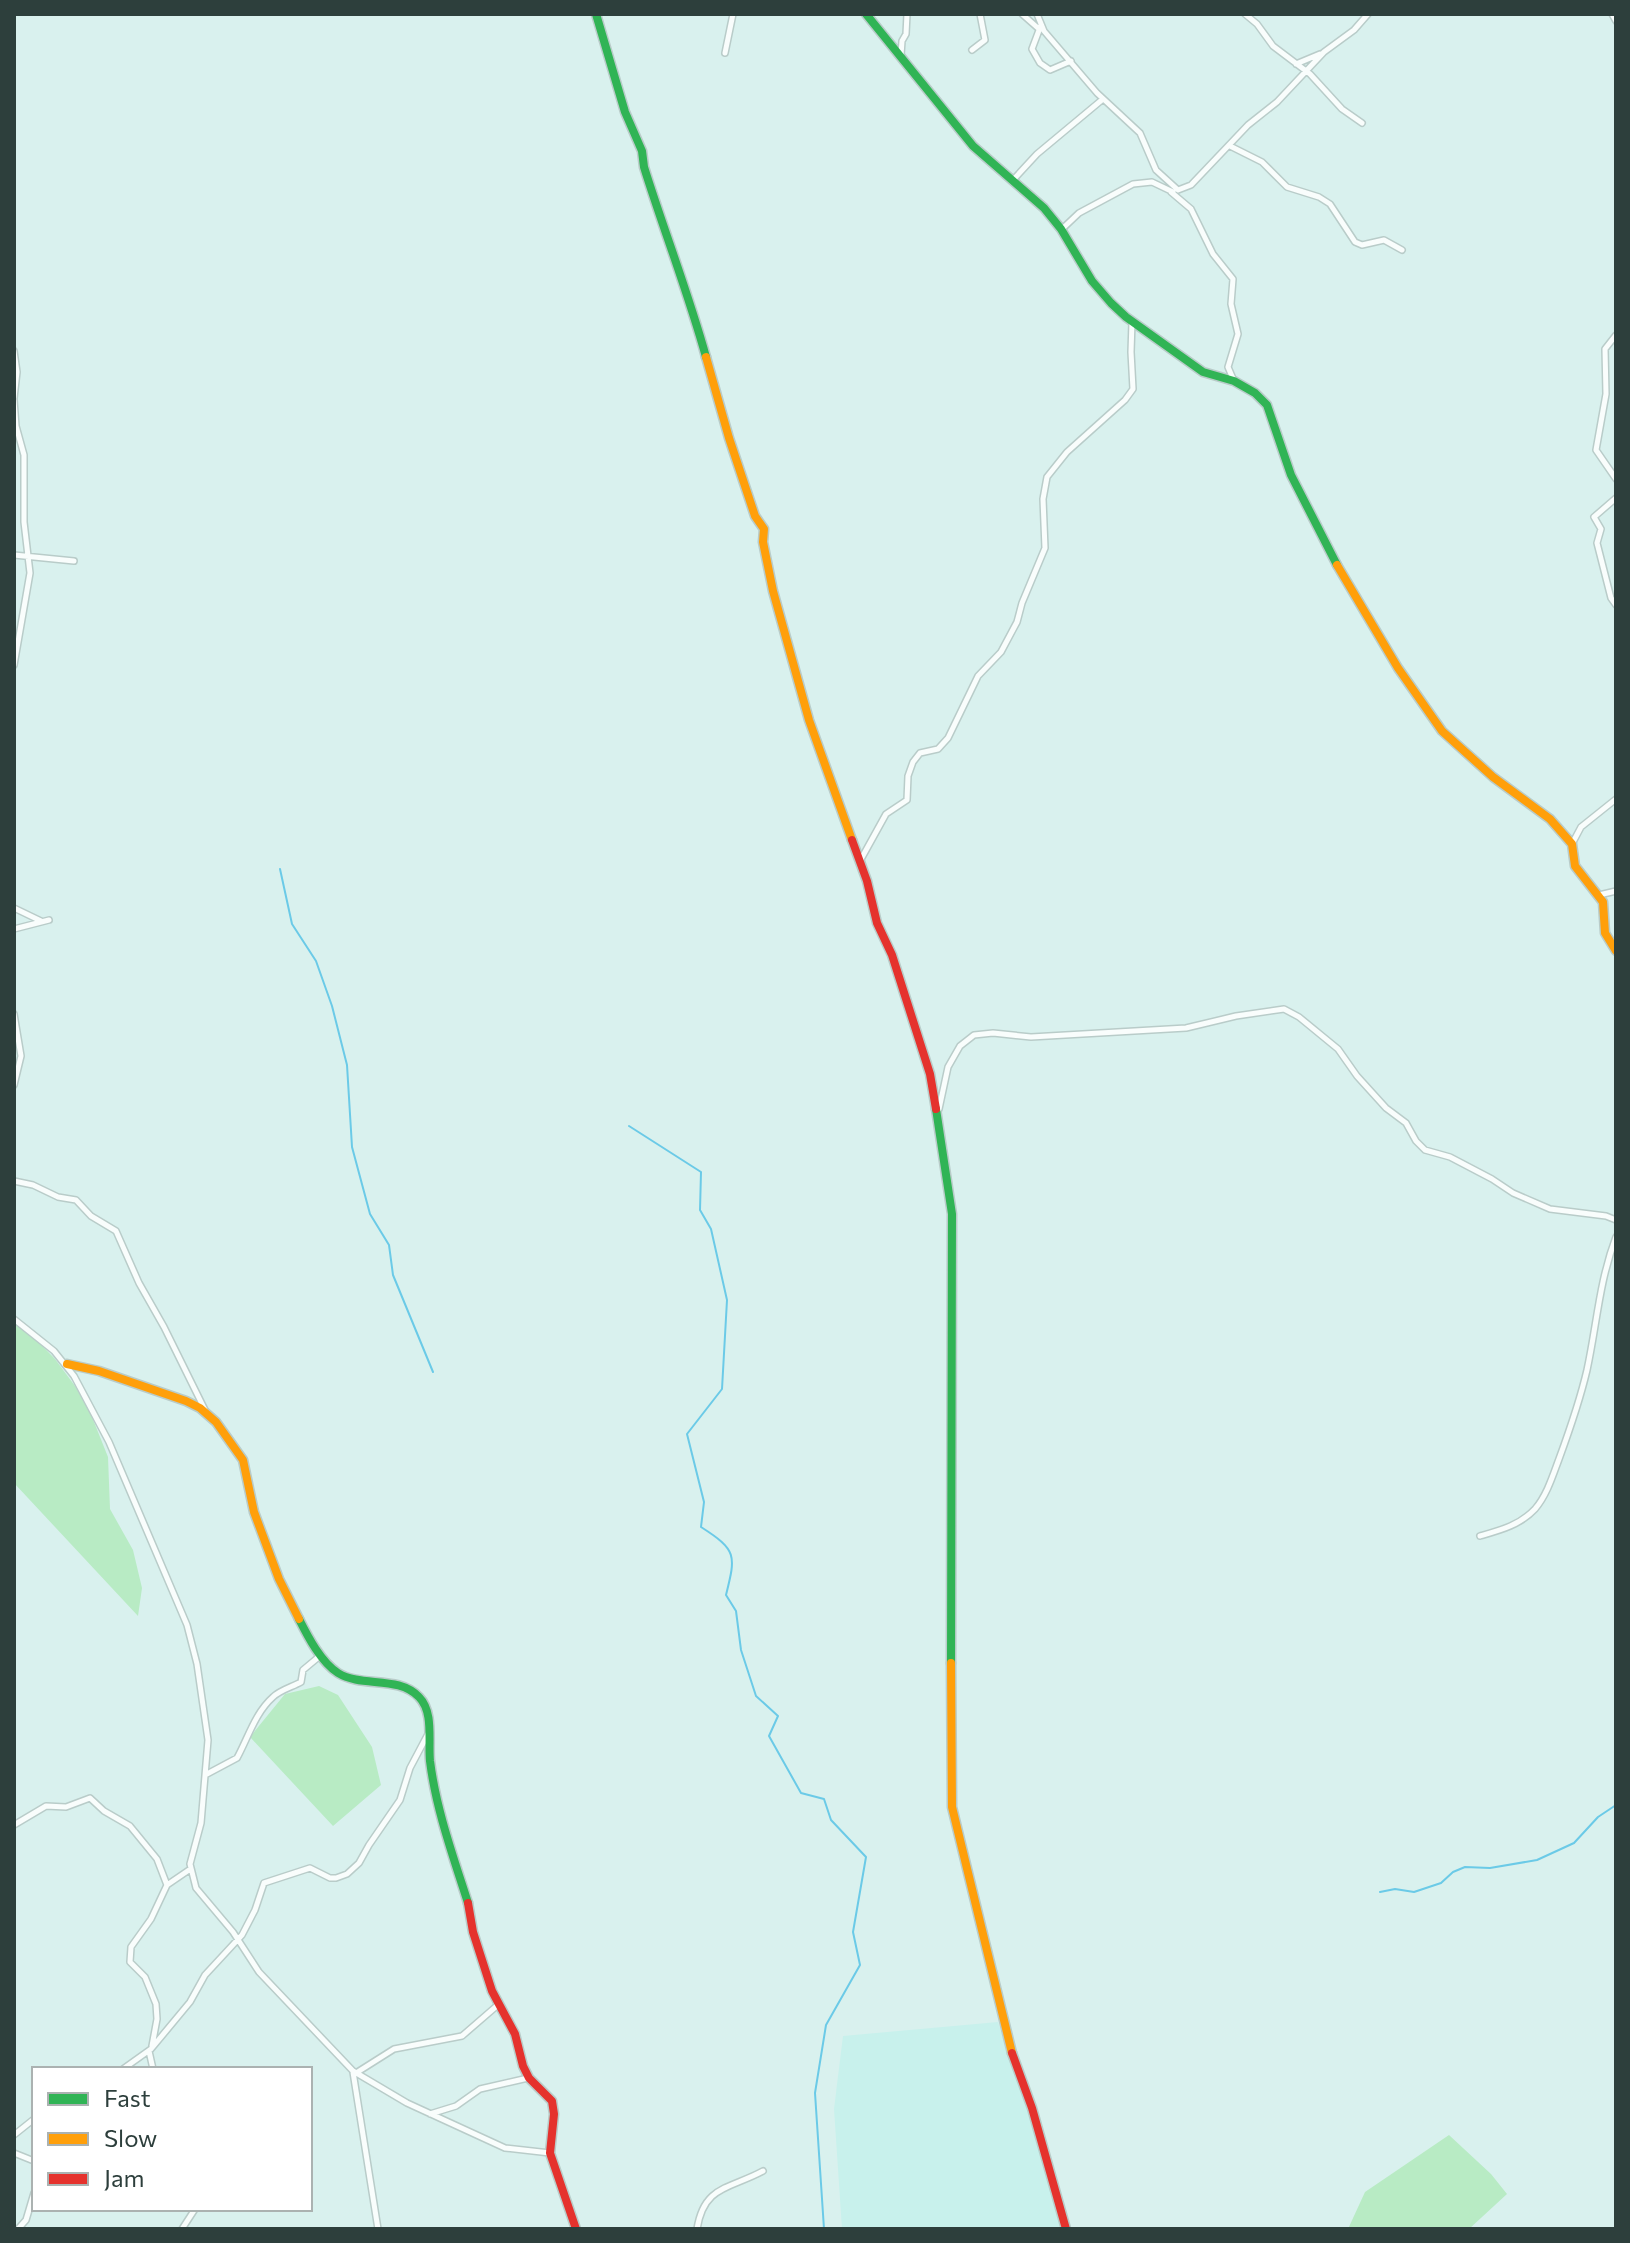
<svg xmlns="http://www.w3.org/2000/svg" width="1630" height="2243" font-family="Commissioner,sans-serif">
<rect width="100%" height="100%" fill="#d9f1ee"/>
<path fill="#c8f1ec" d="M998,2022L1029,2111L1063,2229H842L834,2109L843,2036Z"/>
<path fill="#b8ebc4" d="M14,1317L55,1359L75,1386L90,1412L108,1457L110,1509L133,1550L142,1588L138,1616L14,1483Z
M319,1686L338,1695L372,1747L381,1785L333,1826L250,1737L285,1694Z
M1449,2135L1491,2174L1507,2194L1469,2229H1348L1365,2192Z"/>
<g fill="none" stroke-linecap="round" stroke-linejoin="round">
<path stroke="#6bcae7" stroke-width="2" d="M280,869L292,924L316,961L332,1006L347,1065L352,1147L370,1214L389,1245L393,1275L433,1372
M629,1126L701,1172L700,1210L711,1229L727,1300L722,1389L687,1434L704,1502L701,1527C737,1550 736,1555 726,1595L736,1611L741,1650L756,1696L778,1716L769,1736L801,1793L824,1799L831,1820L866,1857L853,1932L860,1965L826,2025L815,2093L824,2229
M1380,1892L1395,1889L1414,1892L1441,1883L1453,1872L1465,1867L1490,1868L1537,1860L1574,1843L1598,1817L1616,1805"/>
<defs>
<path id="street" d="M1022,14L1039,29
M1037,14L1044,31L1097,93L1140,133L1156,170L1178,190L1191,185L1248,125L1277,102L1324,52L1354,30L1368,14
M1245,14L1257,24L1273,46L1310,74L1342,109L1362,123
M1612,14L1616,21
M1041,25L1032,49L1040,63L1050,70L1071,61
M972,50L985,40L980,14
M725,53L733,14
M901,55L902,41L906,34L907,14
M1296,64L1320,54
M1230,146L1262,162L1287,187L1319,197L1330,204L1355,242L1362,245L1384,240L1402,250
M1013,180L1037,154L1103,99
M1171,192L1191,209L1213,254L1233,279L1231,304L1238,334L1228,367L1234,381
M1061,230L1079,213L1133,184L1152,182L1173,192
M1616,335L1605,349L1606,394L1596,450L1616,479
M14,351L17,372L14,398
M14,400L16,426L24,455V522L30,573L14,665
M1616,498L1594,517L1601,529L1597,543L1611,598L1616,605
M14,555L74,561
M1572,844L1581,827L1616,799
M860,861L886,814L907,800L908,776L913,762L920,753L938,749L948,738L978,676L1001,652L1017,622L1022,603L1045,548L1043,499L1047,477L1067,452L1125,400L1133,389L1131,352L1132,322
M1599,895L1616,891
M14,908L41,921
M14,929L49,920
M14,1014L21,1056L14,1085
M939,1109L948,1067L960,1046L974,1035L993,1033L1031,1037L1186,1028L1236,1016L1284,1009L1299,1017L1338,1049L1357,1076L1386,1108L1406,1123L1416,1141L1425,1150L1450,1157L1492,1179L1513,1193L1550,1209L1606,1216L1616,1220
M14,1181L33,1185L58,1197L76,1200L91,1216L116,1231L139,1283L164,1327L205,1410
M14,1319L54,1351L74,1376L109,1442L187,1625L197,1664L208,1740L201,1823L190,1864L196,1888L233,1932L259,1972L353,2071L407,2103L505,2148L550,2153
M1480,1536C1501,1530 1520,1525 1535,1509C1547,1495 1553,1475 1559,1459C1570,1429 1580,1400 1587,1370C1597,1324 1599,1282 1616,1237
M207,1774L237,1758C248,1738 255,1713 273,1697C280,1690 292,1687 301,1682L303,1670L321,1655
M14,1825L46,1806L66,1807L90,1798L104,1811L130,1826L157,1859L167,1885
M152,2046L157,2019L156,2004L145,1977L130,1962L131,1947L151,1919L167,1885L189,1870
M149,2051L153,2069
M123,2069L151,2049L190,2002L205,1975L242,1935L255,1910L264,1883L310,1868L330,1878H336L347,1874L359,1863L369,1845L400,1800L410,1768L428,1734
M353,2072L378,2229
M356,2073L394,2049L462,2036L499,2004
M430,2114L456,2106L480,2089L528,2078
M14,2135L34,2119
M14,2153L34,2161
M18,2229L26,2220L34,2193
M182,2229L195,2209
M697,2229C704,2185 730,2189 763,2171"/>
<path id="fast" d="M596,14L625,112L642,151L644,167C664,231 688,292 706,357
M866,14L973,146L1044,208L1061,229L1092,281L1111,303L1126,317L1203,372L1234,381L1255,393L1267,405L1291,475L1337,565
M936,1109L952,1214L951,1663
M299,1619C308,1637 321,1662 338,1673C362,1688 398,1675 419,1697C434,1712 428,1741 430,1761C436,1809 453,1856 468,1903"/>
<path id="slow" d="M706,357L729,438L755,516L764,529L763,542L773,591L809,720L852,840
M1337,565L1398,668L1442,731L1493,777L1550,819L1572,844L1575,866L1603,902L1605,933L1616,951
M67,1364L99,1371L186,1401L200,1408L216,1422L243,1460L254,1512L279,1579L299,1619
M951,1663L952,1807L1012,2053"/>
<path id="jam" d="M852,840L867,881L877,923L892,955L930,1074L936,1109
M468,1903L473,1932L492,1991L515,2034L523,2066L529,2078L552,2101L554,2114L550,2153L576,2229
M1012,2053L1032,2108L1066,2229"/>
</defs>
<use href="#street" stroke="#b9ccc9" stroke-width="8"/>
<use href="#fast" stroke="#b9ccc9" stroke-width="11"/>
<use href="#slow" stroke="#b9ccc9" stroke-width="11"/>
<use href="#jam" stroke="#b9ccc9" stroke-width="11"/>
<use href="#street" stroke="#f9fdfc" stroke-width="5"/>
<use href="#fast" stroke="#30b455" stroke-width="8"/>
<use href="#slow" stroke="#ff9f0a" stroke-width="8"/>
<use href="#jam" stroke="#e5322d" stroke-width="8"/>
</g>
<rect width="1630" height="2243" fill="none" stroke="#2d3f3c" stroke-width="32"/>
<rect x="32" y="2067" width="280" height="144" fill="#ffffff" stroke="#abb2b1" stroke-width="2"/>
<rect x="48" y="2093" width="40" height="12" fill="#30b455" stroke="#abb2b1" stroke-width="2"/>
<text x="104" y="2107" font-size="24" fill="#2d3f3c">Fast</text>
<rect x="48" y="2133" width="40" height="12" fill="#ff9f0a" stroke="#abb2b1" stroke-width="2"/>
<text x="104" y="2147" font-size="24" fill="#2d3f3c">Slow</text>
<rect x="48" y="2173" width="40" height="12" fill="#e5322d" stroke="#abb2b1" stroke-width="2"/>
<text x="104" y="2187" font-size="24" fill="#2d3f3c">Jam</text>
</svg>
